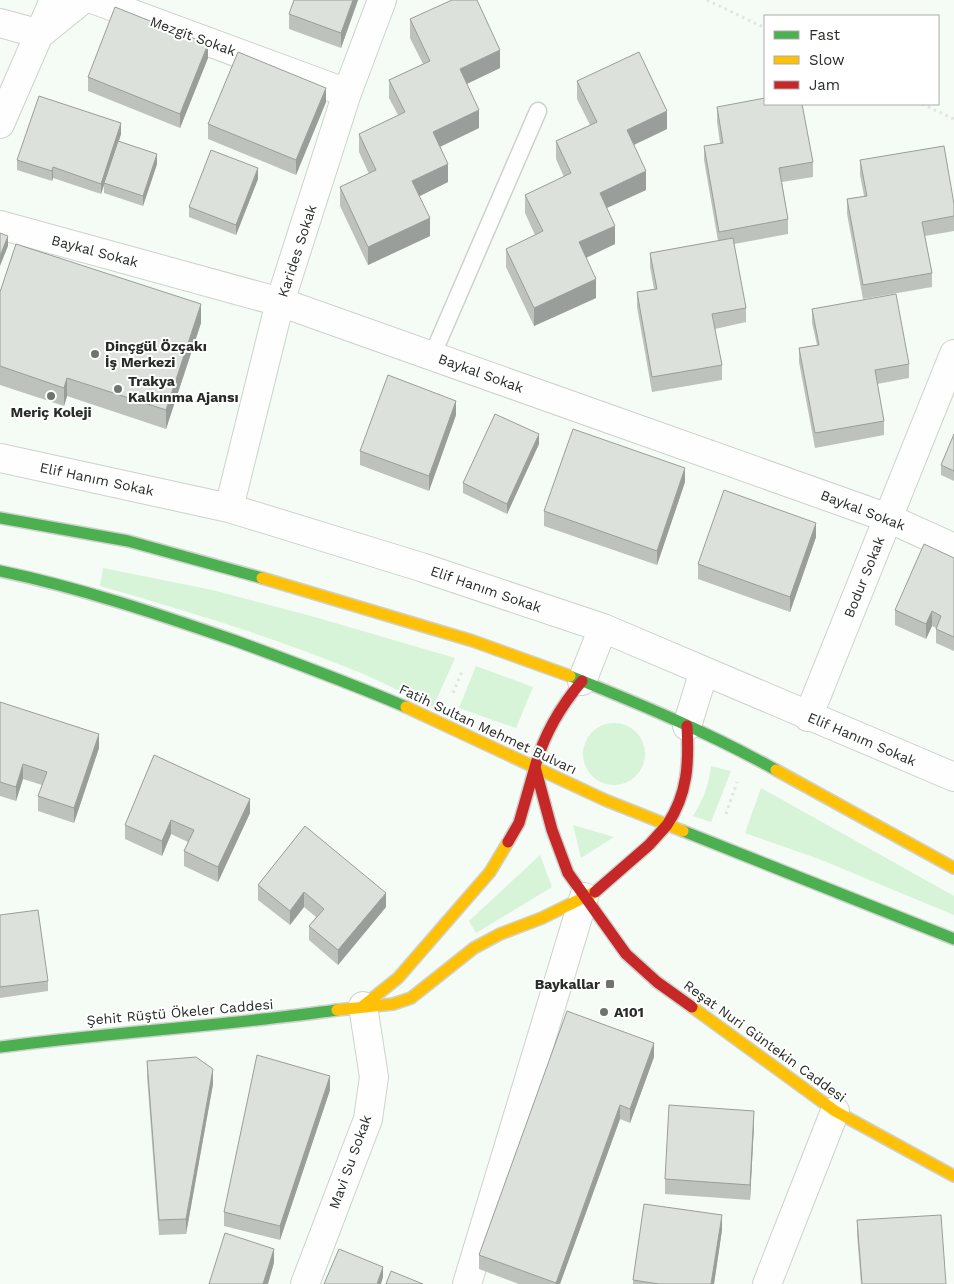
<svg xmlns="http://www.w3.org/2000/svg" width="954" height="1284" font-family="'Work Sans',sans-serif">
<rect width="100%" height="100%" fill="#f5fbf5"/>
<path fill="#d7f3d8" d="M103,568L212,590L318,618L455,658L433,707C409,696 385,683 361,673C276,638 188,611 100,586Z
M476,666L533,687L516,728L459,708Z
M583 754a31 31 0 1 1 62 0a31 31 0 1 1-62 0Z
M711,766L731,771L711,822L693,816C703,800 709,785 711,766Z
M761,788L954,896V915L819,859L745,833Z
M573,825L614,837L581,858Z
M540,855L552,887L476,933L469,921Z"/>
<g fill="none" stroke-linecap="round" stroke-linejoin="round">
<defs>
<path id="lane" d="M432,356L538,111"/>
<path id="street" d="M95,0L347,93
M0,23L40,34L82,0
M0,124L54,0
M0,225L280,302L888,518L954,548
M0,458L229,508L421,567L603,628L954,777
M229,508L280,302L347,93L382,0
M582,681L603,628
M808,717L954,354
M687,726L704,671
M305,1284L368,1119L374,1077L363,1006
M467,1284L584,897
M767,1284L835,1111"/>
<path id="fast" d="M0,518L128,541L262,578
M0,571C81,588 158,614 236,641C293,662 350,683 406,707
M570,676C640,704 710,733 776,770
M683,831L954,939
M0,1047C112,1032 225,1026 337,1010"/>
<path id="slow" d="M262,578L473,641L570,676
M406,707L605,800L683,831
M776,770L954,868
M363,1006L398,978L490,872L508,842
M692,1007L835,1111L954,1176
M337,1010L393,1004L411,998L474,948L500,934L542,918L595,892"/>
<path id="jam" d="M535,767L552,830L568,873L626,954L657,982L692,1007
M535,767C544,734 560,707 582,681
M667,825C688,794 689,762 687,726
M508,842L519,823L535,767
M595,892L649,845L667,825"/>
</defs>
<use href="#lane" stroke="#cdd2cd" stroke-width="19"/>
<use href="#street" stroke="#cdd2cd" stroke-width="30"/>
<use href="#fast" stroke="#cdd2cd" stroke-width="14"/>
<use href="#slow" stroke="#cdd2cd" stroke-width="14"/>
<use href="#jam" stroke="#cdd2cd" stroke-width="14"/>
<path stroke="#e1e4e1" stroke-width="3" stroke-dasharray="2.5 4" stroke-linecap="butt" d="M707,0L765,28
M922,104L954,119
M453,693L463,669
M726,814L737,782"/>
<use href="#lane" stroke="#fefefe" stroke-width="16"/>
<use href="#street" stroke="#fefefe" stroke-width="28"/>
<use href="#fast" stroke="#4caf50" stroke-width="11"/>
<use href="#slow" stroke="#ffc107" stroke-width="11"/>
<use href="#jam" stroke="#c62828" stroke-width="11"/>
</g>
<path fill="#bdc2bd" d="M294,0H358L341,48L289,29V14Z
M410,19L500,68L467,84L479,128L440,147L448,182L419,196L430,236L368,265L340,206V187L369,174L359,152V134L398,115L389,98V80L423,64L410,38Z
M208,58L180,128L88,91V77Z
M577,81L667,129L634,145L646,190L607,208L615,244L586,258L596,298L534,326L506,267V249L535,235L525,213V195L564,177L556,159V141L590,125L577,99Z
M326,102L296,175L208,139V124Z
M717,107L813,162V177L782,182L788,219V234L734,244L746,308V322L715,329L722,365V380L652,392L637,307V292L654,289L650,267V253L718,241L704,160V146L720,143L717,122Z
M121,134L119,141L157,164L143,206L104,193V185L101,194L53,178L52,181L17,170V160Z
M860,160L954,204V231L925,236L932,273V287L863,299L847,214V199L864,196L860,175Z
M258,179L236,235L189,217V207Z
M0,292L201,323L166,429L67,396L64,406L0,385Z
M812,309L909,364V378L877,384L884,421V435L815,448L799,362V348L817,345L812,323Z
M456,415L429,491L360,465V451Z
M954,434V481L941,475V465Z
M539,444L507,514L463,493V483Z
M685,482L657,565L544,526V511Z
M816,537L790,612L698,579V564Z
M954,558V651L936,643V628L932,626L926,639L895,625V610Z
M0,702L99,748L74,823L38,811V796L42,785L23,779L16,801L0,796Z
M154,755L250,813L218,882L184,866V851L188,842L171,834L162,856L125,839V825Z
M305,826L386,907L338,965L309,940V926L316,917L304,907L290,925L258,900V885Z
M0,915L48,981V991L0,998Z
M654,1057L630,1123L620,1119L560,1284H519L479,1269V1255Z
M147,1061L213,1084L186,1234L159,1235L147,1076Z
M330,1090L280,1240L224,1226V1212Z
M754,1125L750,1200L665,1194V1179Z
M857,1220L946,1284H861L857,1234Z
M722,1230L714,1284H633V1280Z"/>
<path fill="#9a9e9a" d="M353,0H358L341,48V33Z
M208,44V58L180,128V114Z
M500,50V68L460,87V69Z
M326,88V102L296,175V160Z
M479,110V128L433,150V132Z
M667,111V129L627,148V130Z
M121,123V134L101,194V184Z
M157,154V164L143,206V196Z
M448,164V182L412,200V181Z
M53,167V178L52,181V171Z
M258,168V179L236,235V225Z
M646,171V190L600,211V193Z
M430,218V236L368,265V247Z
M615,226V244L579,261V242Z
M8,236V246L0,266V256Z
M596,279V298L534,326V308Z
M201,304V323L166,429V410Z
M67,378V396L64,406V388Z
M456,401V415L429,491V476Z
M539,434V444L507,514V504Z
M685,468V482L657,565V551Z
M816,523V537L790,612V597Z
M932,611V626L926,639V624Z
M99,734V748L74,823V808Z
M23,764V779L16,801V787Z
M250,799V813L218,882V867Z
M171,820V834L162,856V841Z
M304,892V907L290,925V911Z
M386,893V907L338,965V950Z
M654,1043V1057L630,1123V1109Z
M213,1069V1084L186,1234V1219Z
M330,1076V1090L280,1240V1226Z
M620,1105V1119L560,1284H556Z
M754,1111V1125L750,1200V1185Z
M722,1215V1230L714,1284H711Z
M274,1249V1263L268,1284H263Z
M383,1267V1277L381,1284H377Z"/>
<path fill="#dce1dc" stroke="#9a9e9a" d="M294,0H353L341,33L289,14Z
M452,0H477L500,50L460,69L479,110L433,132L448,164L412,181L430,218L368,247L340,187L376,170L359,134L405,112L389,80L430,61L410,19Z
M115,7L208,44L180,114L88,77Z
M238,52L326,88L296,160L208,124Z
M639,52L667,111L627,130L646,171L600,193L615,226L579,242L596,279L534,308L506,249L543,231L525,195L571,173L556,141L597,122L577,81Z
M39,96L121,123L101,184L53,167L52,171L17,160Z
M765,98V104H802L813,162L779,168L788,219L719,232L704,146L723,143L717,107Z
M118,141L157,154L143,196L104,183Z
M944,146L954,204V216L922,222L932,273L863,285L847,199L867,196L860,160Z
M211,150L258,168L236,225L189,207Z
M0,233L8,236L0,256Z
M733,238L746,308L712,314L722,365L652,377L637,292L657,289L650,253Z
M16,244L201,304L166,410L67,378L64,388L0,366V292Z
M896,294L909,364L875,370L884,421L815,433L799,348L819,345L812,309Z
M388,375L456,401L429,476L360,451Z
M495,414L539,434L507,504L463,483Z
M573,429L685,468L657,551L544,511Z
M954,434V471L941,465Z
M724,490L816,523L790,597L698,564Z
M924,544L954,558V637L936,629L941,616L932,611L926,624L895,610Z
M0,702L99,734L74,808L38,796L47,772L23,764L16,787L0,782Z
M154,755L250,799L218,867L184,851L194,830L171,820L162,841L125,825Z
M305,826L386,893L338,950L309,926L324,909L304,892L290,911L258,885Z
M38,910L48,981L0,987V915Z
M567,1011L654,1043L630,1109L620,1105L556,1283L479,1255Z
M257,1055L330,1076L280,1226L224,1212Z
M196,1057L213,1069L186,1219L159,1220L147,1061Z
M669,1105L754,1111L750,1185L665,1179Z
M644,1204L722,1215L711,1284H659L633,1280Z
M941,1215L946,1284H862L857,1220Z
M225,1233L274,1249L263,1284H209Z
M339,1249L383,1267L377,1284H324Z
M391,1271L423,1284H386Z"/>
<g fill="#6f746f" stroke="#fff" stroke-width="2">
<circle cx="95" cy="354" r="5"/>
<circle cx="118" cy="389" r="5"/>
<circle cx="51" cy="396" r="5"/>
<rect x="605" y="979" width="10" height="10" rx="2.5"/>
<circle cx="604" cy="1012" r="5"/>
</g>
<g text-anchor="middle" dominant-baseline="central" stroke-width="4" stroke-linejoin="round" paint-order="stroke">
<g font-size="14" fill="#272c27" stroke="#fff">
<text transform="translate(193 36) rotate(20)">Mezgit Sokak</text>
<text transform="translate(95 251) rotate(15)">Baykal Sokak</text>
<text transform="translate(297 251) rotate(-72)">Karides Sokak</text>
<text transform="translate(481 373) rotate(20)">Baykal Sokak</text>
<text transform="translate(97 479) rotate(12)">Elif Hanım Sokak</text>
<text transform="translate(863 510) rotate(21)">Baykal Sokak</text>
<text transform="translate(864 577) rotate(-68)">Bodur Sokak</text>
<text transform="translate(486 589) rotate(19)">Elif Hanım Sokak</text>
<text transform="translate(488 729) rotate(25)">Fatih Sultan Mehmet Bulvarı</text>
<text transform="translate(862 739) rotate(23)">Elif Hanım Sokak</text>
<text transform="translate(180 1012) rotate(-5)">Şehit Rüştü Ökeler Caddesi</text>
<text transform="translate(765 1041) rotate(36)">Reşat Nuri Güntekin Caddesi</text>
<text transform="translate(350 1162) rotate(-70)">Mavi Su Sokak</text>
</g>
<g font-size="14" font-weight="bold" fill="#272c27" stroke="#fff" text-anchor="start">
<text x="105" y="346">Dinçgül Özçakı<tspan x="105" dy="16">İş Merkezi</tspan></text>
<text x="128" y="381">Trakya<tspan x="128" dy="16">Kalkınma Ajansı</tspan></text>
<text x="51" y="412" text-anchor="middle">Meriç Koleji</text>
<text x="600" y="984" text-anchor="end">Baykallar</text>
<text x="614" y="1012">A101</text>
</g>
</g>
<rect x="764" y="15" width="175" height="90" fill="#ffffff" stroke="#a9aba9"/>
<rect x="774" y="31" width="25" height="8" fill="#4caf50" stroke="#a9aba9"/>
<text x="809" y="40" font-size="15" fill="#272c27">Fast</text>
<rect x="774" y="56" width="25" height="8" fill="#ffc107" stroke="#a9aba9"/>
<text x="809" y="65" font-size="15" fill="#272c27">Slow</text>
<rect x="774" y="81" width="25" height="8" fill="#c62828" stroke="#a9aba9"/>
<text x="809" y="90" font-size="15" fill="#272c27">Jam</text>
</svg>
